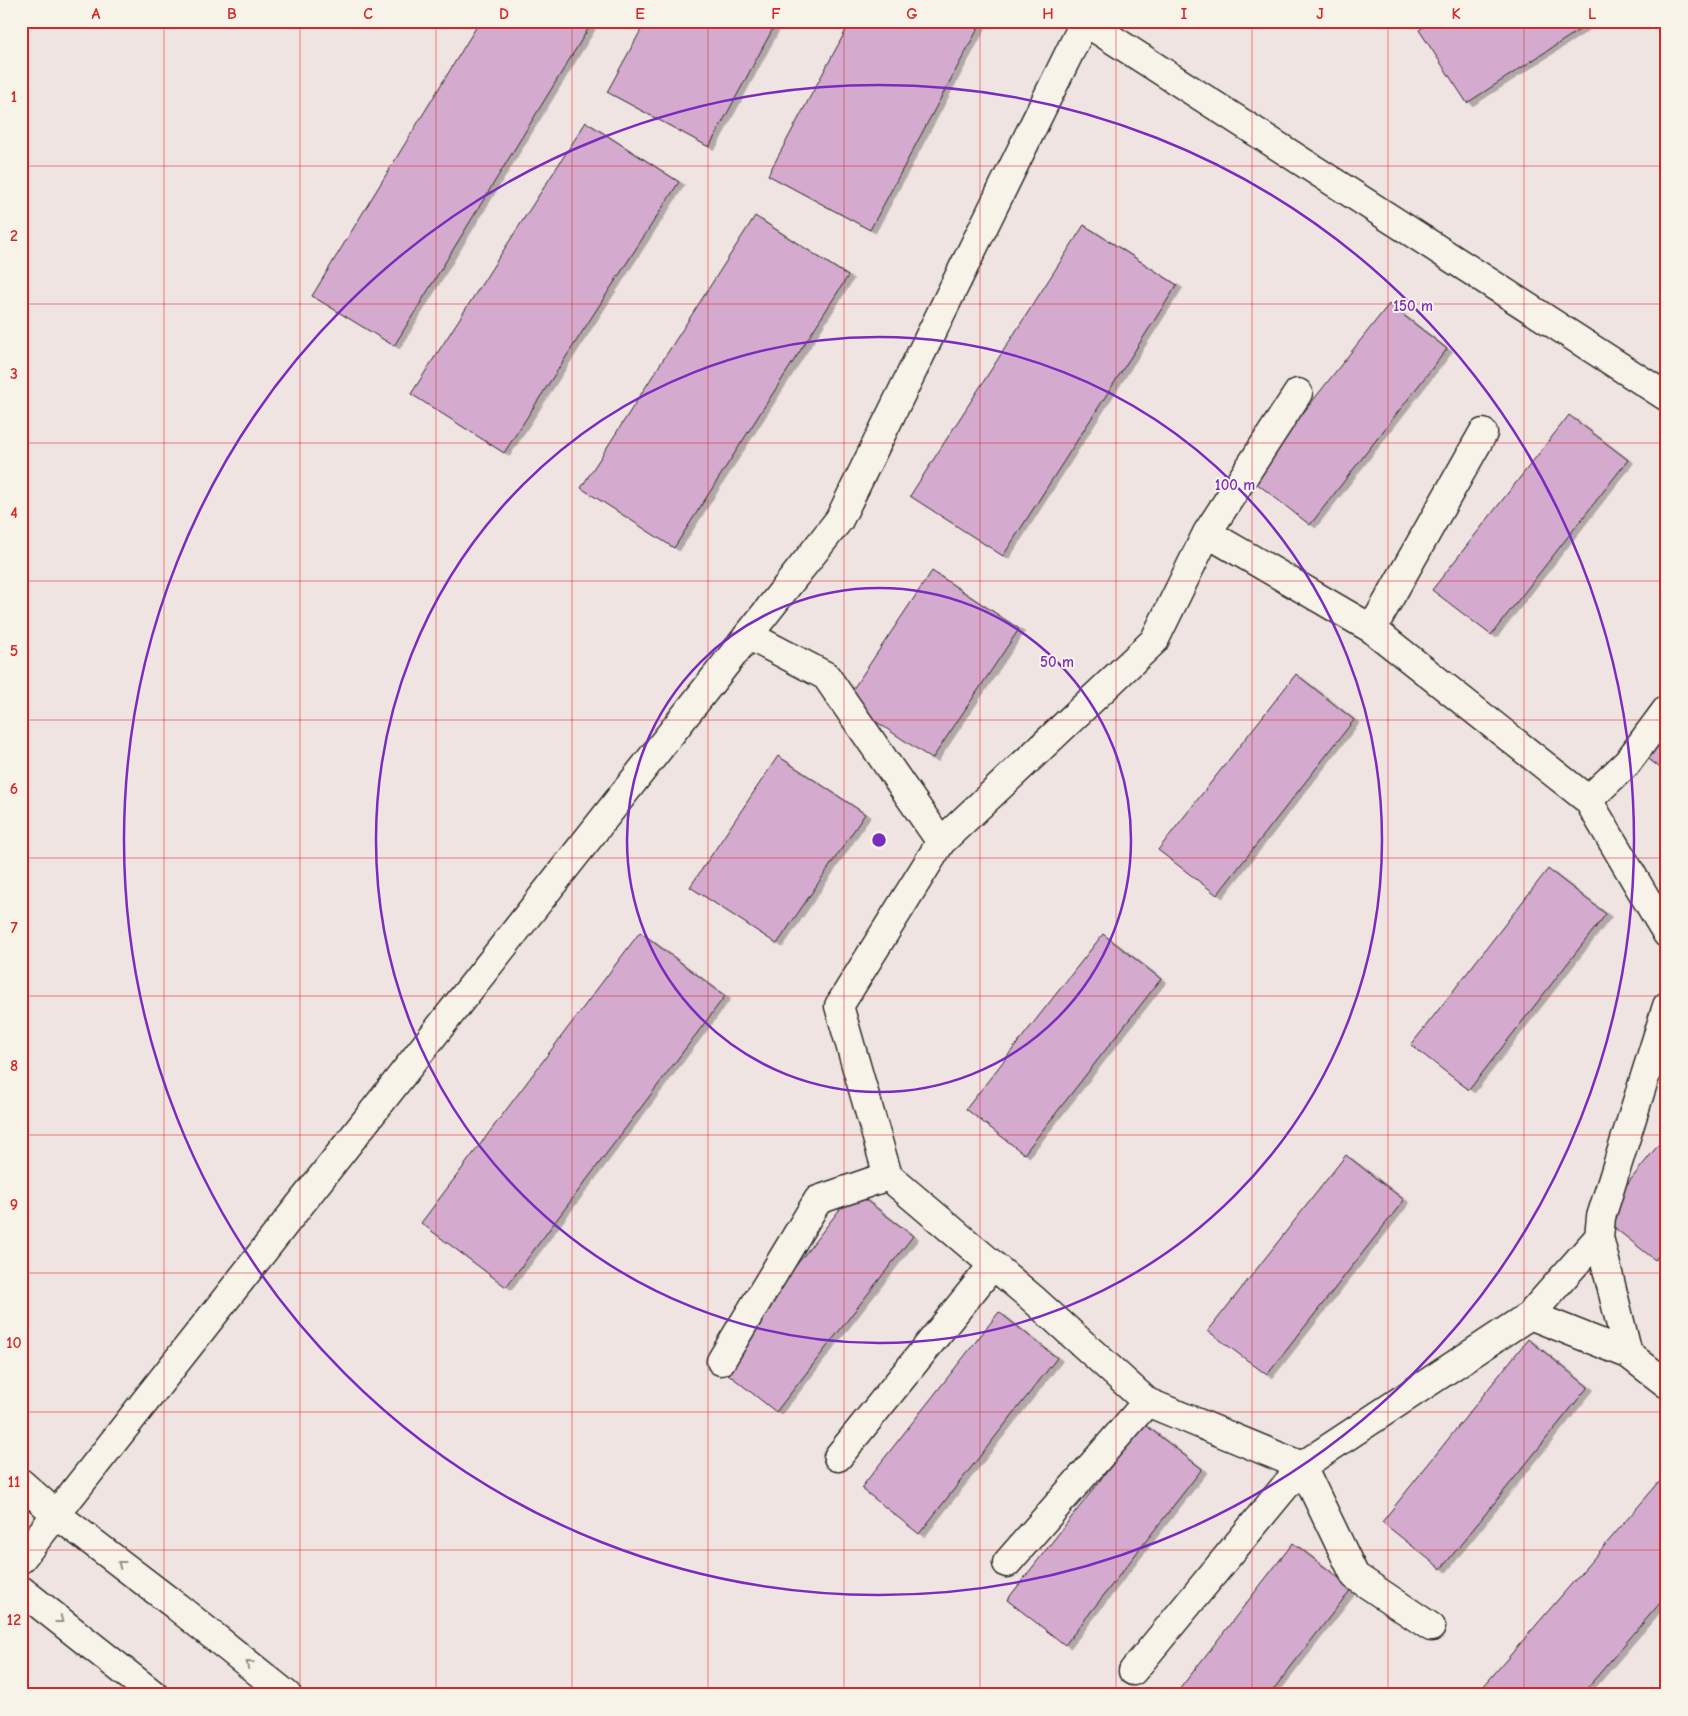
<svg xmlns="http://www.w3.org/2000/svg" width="1688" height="1716" font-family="'Comic Neue',sans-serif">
<defs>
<filter id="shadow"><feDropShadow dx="5.5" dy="3" stdDeviation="0" flood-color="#0004"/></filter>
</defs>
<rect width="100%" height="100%" fill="#f0e4e3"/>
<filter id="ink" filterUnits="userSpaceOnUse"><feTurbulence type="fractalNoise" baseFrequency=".02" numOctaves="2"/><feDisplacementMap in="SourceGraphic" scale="10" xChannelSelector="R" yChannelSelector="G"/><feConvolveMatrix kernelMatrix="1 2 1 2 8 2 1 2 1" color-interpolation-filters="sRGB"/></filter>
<g filter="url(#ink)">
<path fill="#d4aacf" stroke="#2b2b2b" filter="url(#shadow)" d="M480,21H593L394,346L312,296Z
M646,21H777L709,147L607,92Z
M851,21H978L981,23L870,230L768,175Z
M1432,21H1593L1467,103L1419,30Z
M586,122L679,182L504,453L411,394Z
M755,216L848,276L674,548L581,488Z
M1084,225L1177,285L1003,556L910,496Z
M1389,304L1447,349L1310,525L1251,479Z
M1569,415L1628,460L1491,635L1432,590Z
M932,571L1019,629L932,759L845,701Z
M1296,674L1354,720L1217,895L1158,850Z
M1667,715V773L1638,751Z
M778,756L865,814L777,944L690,887Z
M1548,869L1606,914L1469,1090L1411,1045Z
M640,932L725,996L506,1287L421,1223Z
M1103,934L1161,979L1024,1154L966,1109Z
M1667,1134V1245L1655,1260L1601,1217Z
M1346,1155L1404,1200L1267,1375L1208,1331Z
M854,1191L913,1236L776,1412L718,1366Z
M999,1312L1057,1358L919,1534L861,1488Z
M1528,1339L1588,1387L1441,1569L1382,1522Z
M1144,1424L1202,1469L1065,1645L1007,1600Z
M1667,1473V1595L1581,1695H1476Z
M1293,1543L1352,1588L1269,1695H1175Z"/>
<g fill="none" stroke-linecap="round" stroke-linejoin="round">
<defs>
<path id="street" d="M1207,533L1298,393
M1372,629L1483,433
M748,635L826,676L941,842
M1588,800L1627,763L1667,709
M1667,934L1588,800L1372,629L1207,533L1154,641L941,842L839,1006L888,1176L1032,1298L1147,1402L1302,1466L1530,1315L1599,1237L1601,1217L1667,1006
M1599,1237L1628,1354L1667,1384
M1530,1315L1628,1354
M721,1361L818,1200L888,1176
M838,1457L993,1265
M1007,1563L1147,1402
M1133,1671L1302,1466L1355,1576L1431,1627"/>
<path id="secondary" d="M1084,21L1667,397
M21,1559L839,520L1085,21"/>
<path id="primary" d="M21,1483L57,1515L176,1606L287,1695
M21,1590L154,1695"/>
</defs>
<use href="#street" stroke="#2b2b2b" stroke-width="31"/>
<use href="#secondary" stroke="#2b2b2b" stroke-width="31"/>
<use href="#primary" stroke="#2b2b2b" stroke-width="31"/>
<use href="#street" stroke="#f7f3e8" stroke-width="28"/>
<use href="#secondary" stroke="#f7f3e8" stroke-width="28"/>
<use href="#primary" stroke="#f7f3e8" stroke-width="28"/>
</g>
<defs><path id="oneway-chevron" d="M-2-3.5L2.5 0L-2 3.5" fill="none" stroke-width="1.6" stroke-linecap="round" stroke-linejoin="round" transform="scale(1.25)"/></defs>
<g stroke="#918f8a">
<use href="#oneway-chevron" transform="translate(121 1564) rotate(-143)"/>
<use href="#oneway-chevron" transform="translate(60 1620) rotate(38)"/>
<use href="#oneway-chevron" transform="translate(249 1664) rotate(-141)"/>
</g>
</g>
<path fill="none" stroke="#d62828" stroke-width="1" stroke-opacity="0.55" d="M164,21V1695M300,21V1695M436,21V1695M572,21V1695M708,21V1695M844,21V1695M980,21V1695M1116,21V1695M1252,21V1695M1388,21V1695M1524,21V1695M21,166H1667M21,304H1667M21,443H1667M21,581H1667M21,720H1667M21,858H1667M21,996H1667M21,1135H1667M21,1273H1667M21,1412H1667M21,1550H1667"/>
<g fill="none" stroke="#7b2cbf" stroke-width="2.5">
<circle cx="879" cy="840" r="252"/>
<circle cx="879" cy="840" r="503"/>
<circle cx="879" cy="840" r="755"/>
</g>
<circle cx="879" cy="840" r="8" fill="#7b2cbf" stroke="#f7f3e8" stroke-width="2.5"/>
<g font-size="15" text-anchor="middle" font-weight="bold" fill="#7b2cbf" stroke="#f7f3e8" stroke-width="4" stroke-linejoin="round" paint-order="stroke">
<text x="1413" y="311">150 m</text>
<text x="1235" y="490">100 m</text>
<text x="1057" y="667">50 m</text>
</g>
<rect width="1688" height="1716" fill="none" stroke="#f7f3e8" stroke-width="55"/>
<rect x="28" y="28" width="1632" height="1660" fill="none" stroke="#d62828" stroke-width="2"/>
<g font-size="16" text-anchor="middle" font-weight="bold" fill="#d62828">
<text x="96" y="19">A</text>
<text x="232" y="19">B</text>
<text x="368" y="19">C</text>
<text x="504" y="19">D</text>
<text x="640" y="19">E</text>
<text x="776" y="19">F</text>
<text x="912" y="19">G</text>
<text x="1048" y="19">H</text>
<text x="1184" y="19">I</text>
<text x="1320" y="19">J</text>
<text x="1456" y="19">K</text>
<text x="1592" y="19">L</text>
<text x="14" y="102">1</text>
<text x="14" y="241">2</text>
<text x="14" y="379">3</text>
<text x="14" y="518">4</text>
<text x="14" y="656">5</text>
<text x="14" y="794">6</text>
<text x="14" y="933">7</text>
<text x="14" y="1071">8</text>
<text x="14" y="1210">9</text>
<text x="14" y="1348">10</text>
<text x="14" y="1487">11</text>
<text x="14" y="1625">12</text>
</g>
</svg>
